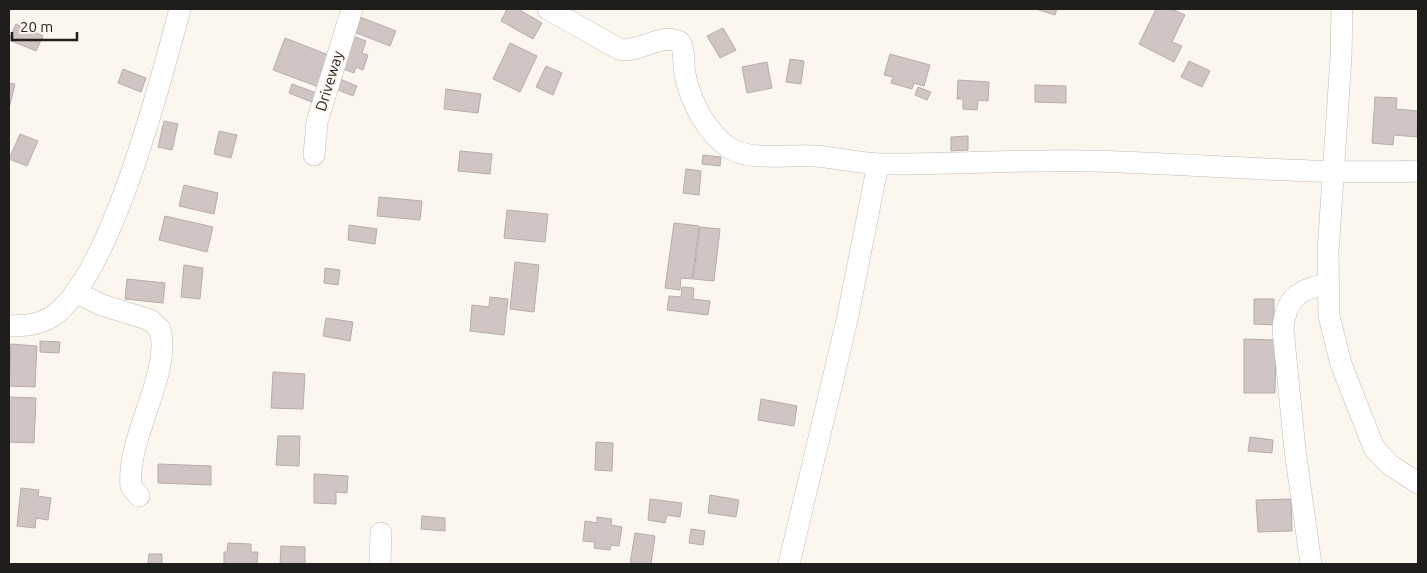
<svg xmlns="http://www.w3.org/2000/svg" width="1427" height="573" font-family="Ubuntu,sans-serif">
<rect width="100%" height="100%" fill="#fcf7ee"/>
<path fill="#d0c5c3" stroke="#b6acaa" d="M507,9H518L542,23L533,39L501,21Z
M1036,9H1057L1055,15Z
M1156,9H1172L1185,15L1172,42L1182,46L1174,62L1139,44Z
M360,17L396,31L390,46L354,32Z
M16,24L43,36L36,51L9,40Z
M723,28L736,50L720,58L707,36Z
M350,35L366,41L362,53L368,55L363,70L356,67L354,73L337,67Z
M285,38L339,59L327,90L273,70Z
M510,43L537,56L520,92L493,79Z
M890,54L930,65L924,86L914,83L912,89L891,83L893,77L884,75Z
M790,59L804,61L801,84L786,82Z
M1189,61L1210,71L1202,87L1181,77Z
M767,62L772,88L747,93L742,67Z
M546,66L562,73L553,95L536,87Z
M123,69L146,78L141,92L118,83Z
M340,79L357,86L353,96L336,89Z
M958,80L989,82L988,101L978,100L977,110L963,109V99H957Z
M9,83L15,84L9,109Z
M292,84L322,95L319,105L289,93Z
M1035,85L1066,86V103L1035,102Z
M918,87L931,92L927,100L915,95Z
M446,89L481,94L478,113L444,109Z
M1375,97L1397,98L1396,109L1418,111L1417,137L1394,135L1393,145L1372,143Z
M164,121L178,124L172,150L158,147Z
M219,131L237,135L231,158L214,154Z
M20,134L38,141L27,166L9,159Z
M968,136V150L951,151V137Z
M460,151L492,154L490,174L458,171Z
M703,155L721,157L720,166L702,164Z
M686,169L701,171L699,195L683,193Z
M184,185L218,193L214,214L179,206Z
M379,197L422,201L420,220L377,216Z
M507,210L548,214L545,242L504,238Z
M165,216L213,227L207,252L159,240Z
M674,223L699,226L692,279L681,278L680,290L665,288Z
M349,225L377,229L375,244L348,240Z
M700,227L720,229L714,281L693,279Z
M515,262L539,265L534,312L510,309Z
M184,265L203,268L200,299L181,297Z
M325,268L340,270L338,285L324,283Z
M127,279L165,283L163,303L125,299Z
M682,287L694,288L693,299L710,301L708,315L667,310L669,296L681,297Z
M490,297L508,299L504,335L470,331L472,305L489,307Z
M1254,299H1274V325L1254,324Z
M326,318L353,322L350,341L323,336Z
M1244,339L1276,340L1275,393H1244Z
M40,341L60,342L59,353L40,352Z
M11,344L37,346L35,387L9,386Z
M273,372L305,374L303,409L271,408Z
M9,397L36,398L34,443L9,442Z
M761,399L797,406L794,426L758,420Z
M278,436H300L299,466L276,465Z
M1250,437L1273,440L1272,453L1248,451Z
M596,442L613,443L612,471L595,470Z
M158,464L211,466V485L158,483Z
M314,474L348,476L347,493L336,492V504L314,503Z
M21,488L39,490L38,496L51,498L48,520L36,518L35,528L17,526Z
M710,495L739,500L736,517L708,513Z
M650,499L682,503L680,517L667,515L665,523L648,520Z
M1291,499L1292,531L1258,532L1256,500Z
M422,516L445,518V531L421,529Z
M597,517L612,519L611,525L622,527L619,546L611,545L610,550L594,548L595,542L583,541L585,521L597,523Z
M691,529L705,531L703,545L689,543Z
M635,533L655,536L651,564H630Z
M228,543L251,544V552H258L257,564H224V552H227Z
M281,546L305,547V564H280Z
M149,554H162V564H148Z"/>
<g fill="none" stroke-linecap="round" stroke-linejoin="round">
<defs>
<path id="minor" d="M548,9L619,49C639,54 659,32 680,42C685,50 683,64 685,74C690,101 707,134 731,149C751,161 792,154 816,156C837,158 859,163 880,164C951,165 1022,159 1092,161C1201,164 1309,175 1418,171
M1342,9L1341,57L1328,252L1329,316L1341,364L1374,448L1390,465L1418,483
M314,155L317,122L352,9
M75,292L102,305L150,320L160,329C172,374 126,437 131,487L139,496
M9,326C24,326 39,325 53,316C111,275 161,80 180,9
M380,564L381,533
M789,564L847,320L878,164
M1311,564L1295,450L1283,329C1286,297 1299,289 1328,284"/>
</defs>
<use href="#minor" stroke="#c0bbb3" stroke-width="22"/>
<use href="#minor" stroke="#fff" stroke-width="21"/>
</g>
<g text-anchor="middle" dominant-baseline="central" stroke-width="4.5" stroke-linejoin="round" paint-order="stroke">
<g font-size="15" fill="#201e1b" stroke="#fcf7ee">
<text transform="translate(329 81) rotate(-73)">Driveway</text>
</g>
</g>
<rect width="1427" height="573" fill="none" stroke="#201e1b" stroke-width="20"/>
<path d="M12 32v8h65v-8" fill="none" stroke="#201e1b" stroke-width="2.5"/>
<text x="20" y="32" font-size="15" fill="#201e1b" stroke="#fcf7ee" stroke-width="4" paint-order="stroke">20 m</text>
</svg>
